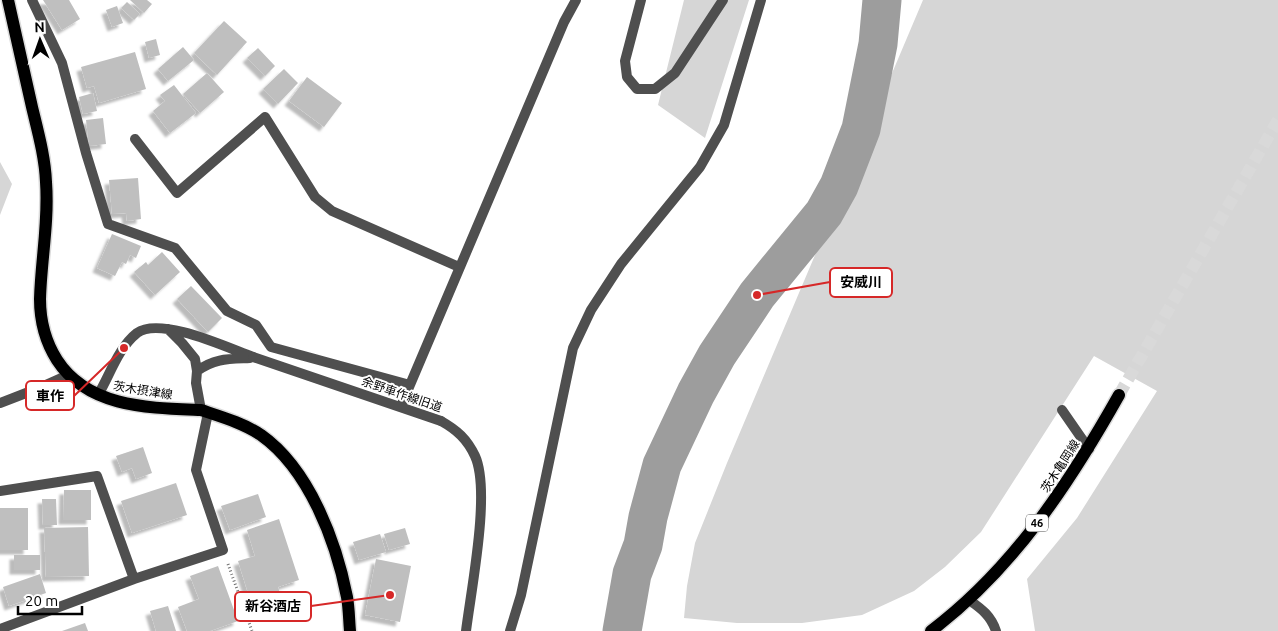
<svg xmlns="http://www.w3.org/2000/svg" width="1278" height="631" font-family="Ubuntu,'Noto Sans JP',sans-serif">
<defs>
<filter id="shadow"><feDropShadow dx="-4.5" dy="4.5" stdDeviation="1" flood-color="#0004"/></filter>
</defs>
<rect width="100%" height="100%" fill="#fff"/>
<path fill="#d6d6d6" d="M684,0H749L705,138L658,105Z
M923,0H1278V631H1035L1027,579L1077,518L1157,391L1094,356L981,532L945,567L914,591L862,615L802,623H737L684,618L687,586L695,543L727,463Z
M0,162L12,184L0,215Z"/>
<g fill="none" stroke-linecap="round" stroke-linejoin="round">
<path stroke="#9d9d9d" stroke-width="39" d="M622,631L632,574L643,545L648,517L662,465L696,393L717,355L757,295L824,213L839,186L861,129L878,44L882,0"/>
</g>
<path fill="#bfbfbf" filter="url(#shadow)" d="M43,0H69L80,19L62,30Z
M130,0H147L152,4L144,13Z
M127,2L140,14L134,20L121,8Z
M117,6L123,23L112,27L106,10Z
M224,21L247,42L217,75L194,53Z
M156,39L160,55L149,58L145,42Z
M183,47L194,60L168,81L158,69Z
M258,48L275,66L265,76L247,58Z
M135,52L146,89L99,103L94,86L87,88L81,67Z
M284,69L298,83L278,104L263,89Z
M207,73L224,92L200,113L183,94Z
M307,77L342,103L324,127L289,101Z
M174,85L196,113L170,133L153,111L165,101L160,95Z
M93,93L97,111L83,114L79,97Z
M103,118L106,144L89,146L86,120Z
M138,178L141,219L127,221L126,213L112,214L109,180Z
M112,234L141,246L136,258L130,255L126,264L122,262L115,276L97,268Z
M162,252L180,272L155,295L134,272L146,262L148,265Z
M191,286L222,318L208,332L177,299Z
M143,447L152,473L136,479L132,468L122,472L116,456Z
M176,483L187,515L132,533L121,501Z
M64,490H91V520H63Z
M258,494L266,517L230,530L221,506Z
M42,499H56L57,525H43Z
M0,508H28V550H0Z
M279,519L299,580L278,587L284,605L255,615L238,561L255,556L247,530Z
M88,527L89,576L46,577L44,528Z
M405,528L410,544L389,550L384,534Z
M380,534L386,552L359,560L353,542Z
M14,555H40V570H14Z
M376,559L411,566L400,622L365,615Z
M218,566L238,621L210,631H187L178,607L199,599L190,576Z
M40,574L46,593L9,606L3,587Z
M168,606L176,631H156L150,611Z
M85,623L88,631H62Z"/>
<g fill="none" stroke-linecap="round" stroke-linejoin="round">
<path stroke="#d9d9d9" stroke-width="12" stroke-dasharray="12 6" stroke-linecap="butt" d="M1119,395L1278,120"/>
<defs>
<path id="primary" d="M8,0C16,36 24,72 32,107C38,132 45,157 46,182C49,222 41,260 40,299C40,322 45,341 57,360C88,408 150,408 201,410C222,417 243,423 261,435C309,469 336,541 347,597C349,608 349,620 350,631
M931,631C1013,569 1069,484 1119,395"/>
</defs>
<use href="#primary" stroke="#dbdbdb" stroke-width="15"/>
<path stroke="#717171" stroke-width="3" stroke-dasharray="1 2.5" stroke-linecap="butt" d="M228,564L252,631"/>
<path stroke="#4f4f4f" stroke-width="10" d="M1062,410L1089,449"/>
<path stroke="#4f4f4f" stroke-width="10" d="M32,0L62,63L86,153L108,224L175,248L227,311L256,325L271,347L410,385
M641,0L625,61L627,77L637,89H655L675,73L723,0
M135,139L177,193L265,117L315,197L332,211L459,267
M168,329L182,343L195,359L197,371
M98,395C110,375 118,348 137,333C160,316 228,348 253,357
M0,403L39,388L68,375
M401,406L564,22L576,0
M201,410L196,383L197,371C215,358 229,359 250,358
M441,421C457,430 467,439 475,456C491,491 471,590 466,631
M0,491L97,476L134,579
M0,629L134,579L223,550L196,470L208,413
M510,631L521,595L573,348L591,310L621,264L700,167L724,125L761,0"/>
<path stroke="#4f4f4f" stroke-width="10" d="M253,357L441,421
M969,600C982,609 991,616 996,631"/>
<use href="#primary" stroke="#000" stroke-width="12"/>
</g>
<g text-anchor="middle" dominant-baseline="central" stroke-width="4" stroke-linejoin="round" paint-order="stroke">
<rect fill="#fff" stroke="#4c4c4c" stroke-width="1" x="1026" y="514.5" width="22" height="17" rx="4"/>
<g font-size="11" font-weight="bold" fill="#000">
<text x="1037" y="523">46</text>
</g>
<g font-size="12" fill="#000" stroke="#fff">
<text transform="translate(143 390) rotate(9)">茨木摂津線</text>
<text transform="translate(402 394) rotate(19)">余野車作線旧道</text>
<text transform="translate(1060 466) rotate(-57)">茨木亀岡線</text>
</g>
</g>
<path fill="none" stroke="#d62828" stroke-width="2" d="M757 295L830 282M124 348L74 396M390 595L311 606"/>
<g fill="#d62828" stroke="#fff" stroke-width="2">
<circle cx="757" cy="295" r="5"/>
<circle cx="124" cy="348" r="5"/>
<circle cx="390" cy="595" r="5"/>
</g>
<g fill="#fff" stroke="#d62828" stroke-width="2">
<rect x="830" y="268" width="62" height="29" rx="5"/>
<rect x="26" y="381" width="48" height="29" rx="5"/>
<rect x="235" y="592" width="76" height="29" rx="5"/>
</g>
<g font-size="14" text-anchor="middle" font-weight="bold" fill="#000">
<text x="861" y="287">安威川</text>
<text x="50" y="401">車作</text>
<text x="273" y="611">新谷酒店</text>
</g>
<g transform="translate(40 40) rotate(358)" stroke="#ffffff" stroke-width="4" paint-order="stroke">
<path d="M0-4L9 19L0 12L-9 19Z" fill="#000000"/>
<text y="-8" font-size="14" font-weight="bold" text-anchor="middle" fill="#000000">N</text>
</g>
<path d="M18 606v8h64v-8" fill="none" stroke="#000000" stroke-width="2.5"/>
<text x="25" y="606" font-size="15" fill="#000000" stroke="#ffffff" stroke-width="4" paint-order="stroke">20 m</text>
</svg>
